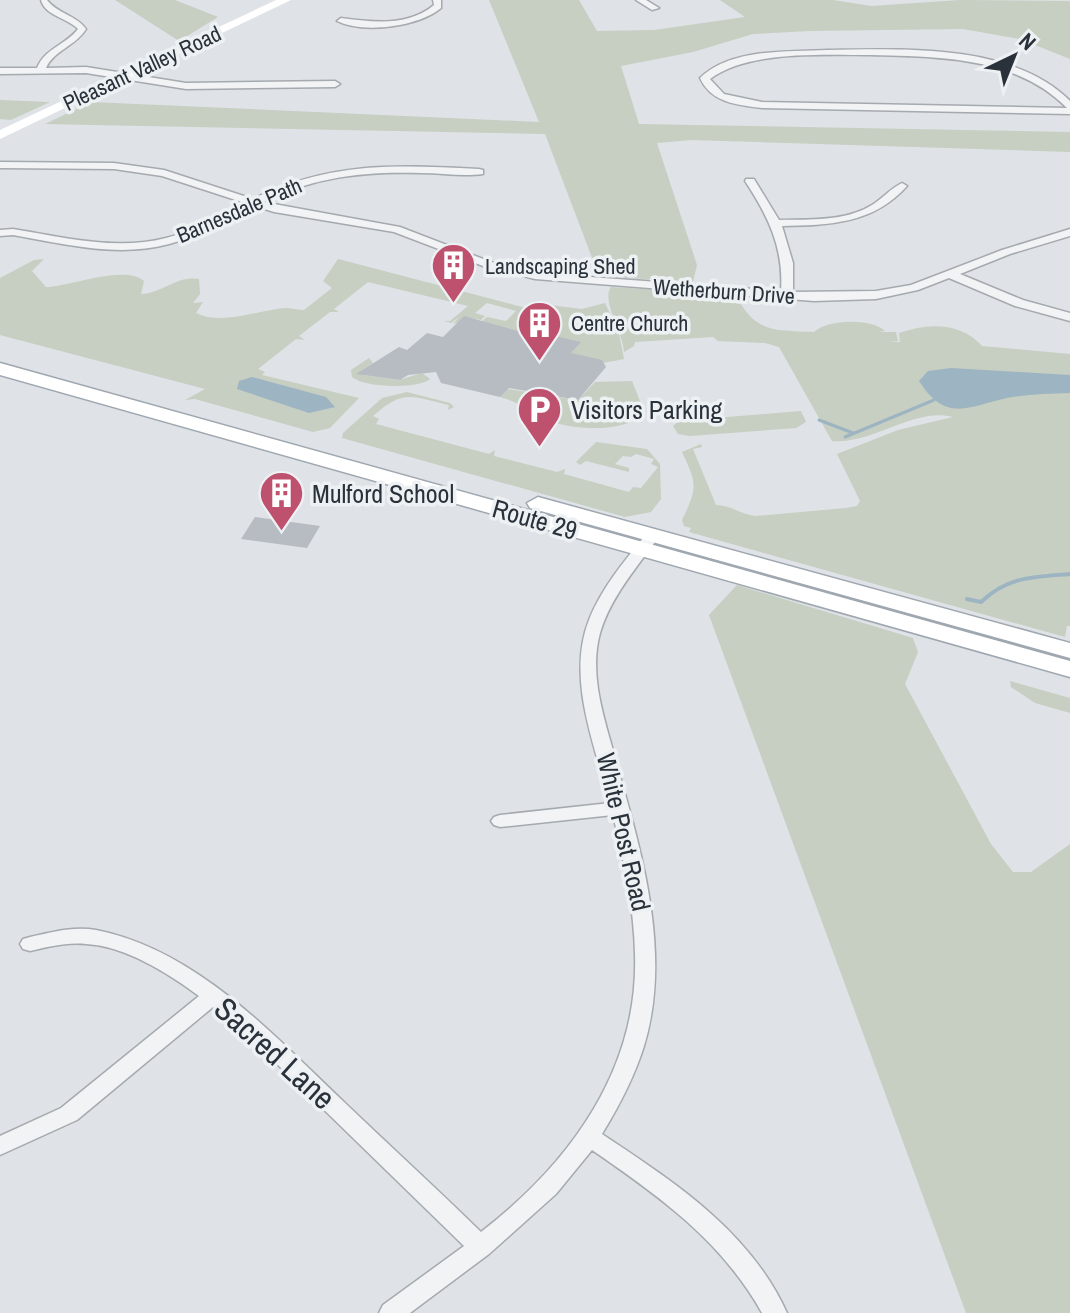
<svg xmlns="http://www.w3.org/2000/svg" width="1070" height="1313" font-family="'Archivo Narrow',sans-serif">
<rect width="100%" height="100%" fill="#dfe2e6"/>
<path fill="#c6cfc1" d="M115,0H175L218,17L179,41Z
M489,0H579L597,31L654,30L745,17L720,0H833L871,6L960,0L1070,1V59L1020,39L963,29L810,31L753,34L693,52L621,66L639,124L1070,132V152L692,140L657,143L697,265L693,282L599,276L545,134L45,124L91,102L539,122Z
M0,100L50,102L11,120L0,119Z
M44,259L32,271L46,287C69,287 124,264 144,281L141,294C163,293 177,275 199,279L200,294L193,303L203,302L196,313C221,326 259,310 285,308C291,308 298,310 304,310L332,288L323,281L338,259L545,313L549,305L582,309L605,303L619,333L624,359L603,363L571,353L580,342L547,334L543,338L481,322L487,317L506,321L516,311L487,303L475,313L485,316L481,320L471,318L453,324L459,317L451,323L444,321H450L468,306L368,282L334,309L339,312H330L299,336L305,340L296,339L258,369L265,372L262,375L359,398L330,428L313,432L195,399L185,400L205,389L0,335V278L34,260Z
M611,287L736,295C755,334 776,330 814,332C828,319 871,318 885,331L877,332H896L898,341L889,342H900L899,333C929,323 960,322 982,346L1070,354V626H1067L1065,637L689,532L691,528L684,526L682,520C698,487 697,484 682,452L701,444L702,447L693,449L716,505C730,505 740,514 755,516L846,508L857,506L860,501L837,454L898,430L953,417C914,407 872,445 832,441L779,347L765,343L718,341L713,337L635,342L634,346L624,352C623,331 601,301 611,287Z
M369,358L373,363L361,371L363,375L399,380L422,373L430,379C419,389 365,388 352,377L351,370Z
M632,381L642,406L641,414C622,437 554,428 533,414C519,405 517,402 500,397L508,389L578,400L595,382Z
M407,392L450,403L454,407L448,410L449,405C411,396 403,389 373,416L379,419L376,424L489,454L495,450L494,456L557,472L565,469L564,474L629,492L633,487L641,488L658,467L651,464L654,459L636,454L631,457L623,456L615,464L629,468V472L586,461L580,465L576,462L596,442L647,449L660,464L661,499L651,512L625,517L342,438L343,433L382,398Z
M801,411L806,422L796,428L690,436L678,434L673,426L679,421Z
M737,585L913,638L918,652L905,684L991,844L1013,872H1031L1070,844V1313H966L709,615Z
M1010,681L1070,698V713L1035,703L1011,687Z"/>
<path fill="#9db4c2" d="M951,368L1070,375V393C1049,394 1027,394 1007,398C967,407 946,423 919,381L928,371Z
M252,377L326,397L335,407L309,413L237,389L239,381Z"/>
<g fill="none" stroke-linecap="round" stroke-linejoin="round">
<path stroke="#9db4c2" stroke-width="3" d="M819,420L853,433
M845,437L934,400"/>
<path stroke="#9db4c2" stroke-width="4" d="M967,599L981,602C1008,576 1034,577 1070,574"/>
</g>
<path fill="#b6bcc2" d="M464,316L543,338L547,334L581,342L571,353L602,360L606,367L578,400L509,388L500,397L441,383L436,372L408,375L400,380L356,374L399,347L407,350L427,333L443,337Z
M255,517L320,526L307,548L241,539Z"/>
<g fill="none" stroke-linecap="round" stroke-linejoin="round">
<defs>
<path id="street" d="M41,0H47C58,14 76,15 86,29C76,46 54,50 46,68L86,67L186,83L335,81L340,84L335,87L186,89L86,73L0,74V68H37C45,48 66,45 78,29C66,17 45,16 41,0Z
M433,0H441V8C418,27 363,34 337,21L341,18C372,22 408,27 434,5Z
M636,0H646L659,8L652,10Z
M827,50C902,49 1013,43 1070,101V114L762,108C738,105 711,103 700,78C731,48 787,52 827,50ZM871,55C938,57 1016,56 1067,108L762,102L724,94L710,79C748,50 825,55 871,55Z
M0,162L114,163L164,170L253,199C332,161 395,165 479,169L483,170V174C463,177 441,173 421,173C364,171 314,177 263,202L400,227L491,262L535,273L781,291C784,248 768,216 745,181L746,179H754L779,220C810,219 844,222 872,205C882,199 891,188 902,183L907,186C873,224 830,225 782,226L793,263V292L876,291L911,285L1002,250L1070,229V236L1010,254L960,274L1023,300L1070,313V321L1015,306L949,278L918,290L876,299L814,301L535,279L483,266L394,232L274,212L255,206C227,221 199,236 169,244C118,258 64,244 13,235L0,236V230L13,229C62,237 116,251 166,238C194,231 219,216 245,203L162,176L114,169L0,168Z
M653,531L660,535C638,566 611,596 600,633C588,677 606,723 617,765C642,854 672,954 644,1046C634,1078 619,1106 602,1134C674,1182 750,1231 787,1313H762C722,1241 659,1196 592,1150L556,1194L489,1254L410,1313H379L383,1305L464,1246L277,1064L213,1007L77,1120L0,1155V1136L61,1108L199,996C168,973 125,946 86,944C67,942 48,947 30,951L23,949L20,944L23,939L30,937C52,932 74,926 96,930C197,950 273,1035 344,1102C390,1146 436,1188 481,1232C569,1164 639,1070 635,954C634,907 624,861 613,815L500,827L494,825L491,821L494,817L500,815L610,803C595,746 566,678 589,620C602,587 626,559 648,532Z"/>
<path id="primary" d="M0,363L1070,661V677L0,375Z
M538,497L1070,643V658L530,508L527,503Z"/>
</defs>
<use href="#street" stroke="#a5aaaf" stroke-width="3"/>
<use href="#primary" stroke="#9fa8b0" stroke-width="3"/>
<use href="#street" fill="#f1f3f5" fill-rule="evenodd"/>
<path fill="#fff" fill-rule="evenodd" d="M276,0H291L0,139V130Z"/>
<use href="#primary" fill="#fff" fill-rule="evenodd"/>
</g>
<defs>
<symbol id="building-pin" viewBox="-11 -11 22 30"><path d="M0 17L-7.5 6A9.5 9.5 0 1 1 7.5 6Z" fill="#be516e" stroke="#eef1f4"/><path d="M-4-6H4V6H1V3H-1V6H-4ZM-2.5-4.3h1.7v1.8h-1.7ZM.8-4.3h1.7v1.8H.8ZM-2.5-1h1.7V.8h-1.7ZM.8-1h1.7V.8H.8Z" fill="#fff"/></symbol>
<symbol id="parking-pin" viewBox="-11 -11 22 30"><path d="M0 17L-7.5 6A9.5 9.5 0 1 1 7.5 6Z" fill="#be516e" stroke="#eef1f4"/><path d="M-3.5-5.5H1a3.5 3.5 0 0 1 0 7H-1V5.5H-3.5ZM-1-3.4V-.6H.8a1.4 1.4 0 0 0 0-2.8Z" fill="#fff"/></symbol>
</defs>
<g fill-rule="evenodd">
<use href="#building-pin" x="428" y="240" width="51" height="69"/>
<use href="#building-pin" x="514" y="298" width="51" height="69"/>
<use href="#parking-pin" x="514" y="384" width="51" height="69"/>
<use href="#building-pin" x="256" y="468" width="51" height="69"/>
</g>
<g text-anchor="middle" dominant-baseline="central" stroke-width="7" stroke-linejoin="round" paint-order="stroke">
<g font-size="22" fill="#29323b" stroke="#eef1f4">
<text transform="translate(142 68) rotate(-25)">Pleasant Valley Road</text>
<text transform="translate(239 210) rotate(-23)">Barnesdale Path</text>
<text transform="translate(724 291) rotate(4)">Wetherburn Drive</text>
</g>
<g font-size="22" fill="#29323b" stroke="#eef1f4" text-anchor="start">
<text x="485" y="266">Landscaping Shed</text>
<text x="571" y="323">Centre Church</text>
</g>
<g font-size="26" fill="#29323b" stroke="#eef1f4" text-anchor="start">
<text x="571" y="409">Visitors Parking</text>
<text x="312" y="493">Mulford School</text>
</g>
<g font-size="26" fill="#29323b" stroke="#eef1f4">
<text transform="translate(535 519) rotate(16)">Route 29</text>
<text transform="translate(624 832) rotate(77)">White Post Road</text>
</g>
<g font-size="32" fill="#29323b" stroke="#eef1f4">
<text transform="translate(275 1053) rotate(42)">Sacred Lane</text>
</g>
</g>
<g transform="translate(1014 56) rotate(43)" stroke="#eef1f4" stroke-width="6" paint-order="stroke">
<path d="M0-6L14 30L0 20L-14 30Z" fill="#29323b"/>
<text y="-12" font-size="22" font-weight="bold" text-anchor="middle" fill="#29323b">N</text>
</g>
</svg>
